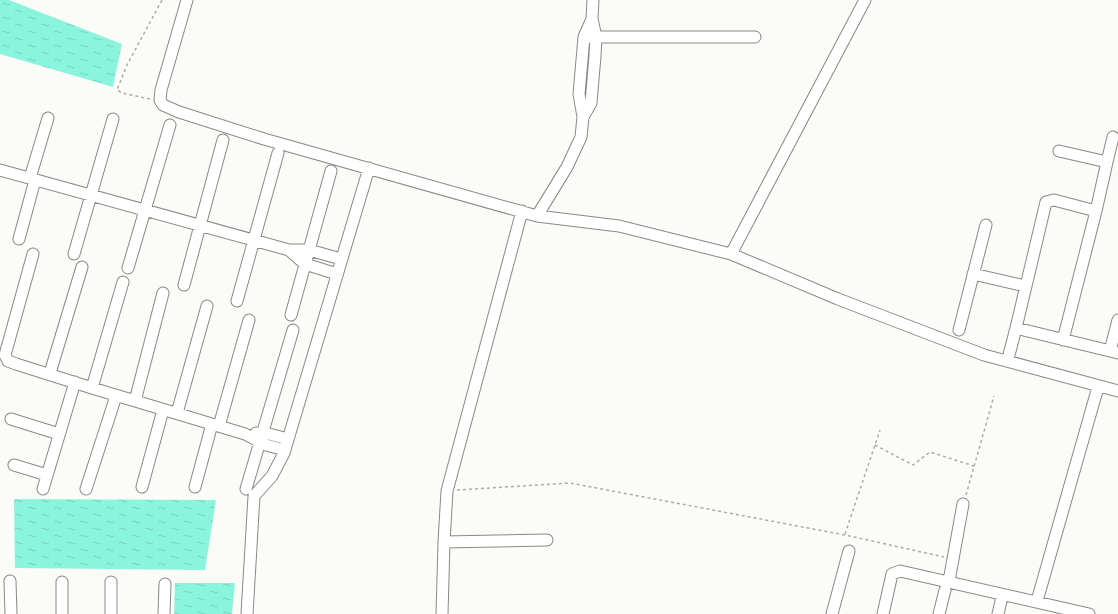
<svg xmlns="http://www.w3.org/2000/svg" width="1118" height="614" font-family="'Asap Condensed',sans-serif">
<defs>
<pattern id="water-ripples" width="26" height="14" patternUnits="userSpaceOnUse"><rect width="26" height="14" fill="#8bf4dc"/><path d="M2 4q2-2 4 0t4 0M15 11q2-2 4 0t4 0" fill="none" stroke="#77d1bc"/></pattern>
</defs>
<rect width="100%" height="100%" fill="#fbfcf7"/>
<path fill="url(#water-ripples)" d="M0,0H9L122,44L113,87L0,54Z
M14,499L216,500L205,570L15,568Z
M175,583H235L232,614H174Z"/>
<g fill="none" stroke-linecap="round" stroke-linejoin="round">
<defs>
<path id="minor" d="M187,0L161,90L160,100L163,105L179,112L264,139L537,216L619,226L731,254L838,299L984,355L1118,391
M584,37H755
M583,117L591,103L595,56L596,37L592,19L593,0
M1059,151L1107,162L1096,211
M1107,162L1113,137
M0,170L289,250H309L341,259
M30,178L48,118
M537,216L567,167L581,137L583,117L579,94L584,37L592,19
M19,239L35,180
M289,250L305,264L337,274
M33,254L5,355L8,361L16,364L92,388
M74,254L113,119
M731,254L865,0
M128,268L170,125
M973,274L1025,286
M123,282L92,388L245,434L266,445L285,450
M184,285L223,140
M237,301L278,153
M291,315L331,171
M959,330L986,225
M1063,340L1096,211L1054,200L1046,202L1016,328L1118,353
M1110,351L1118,320
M1009,355L1016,328
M50,373L82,267
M135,401L163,293
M177,413L207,306
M11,419L59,434
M219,426L249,320
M256,433L269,434L288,439
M14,465L47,475
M142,487L163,410
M195,487L212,424
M43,489L75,382
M86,489L116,396
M246,489L293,330
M444,542L447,491L522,211
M10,581L11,614
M949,581L963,504
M111,582V614
M1037,601L1098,387
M62,614V582
M164,614L165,584
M247,614L254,496L272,476L284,453L369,168
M442,614L444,542L547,540
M832,614L849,551
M883,614L892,574L900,571L1089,614
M939,614L945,590
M998,614L1001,601"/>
</defs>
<use href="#minor" stroke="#888a85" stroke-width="13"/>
<path stroke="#aaaba8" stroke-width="1.5" stroke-dasharray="3 3" stroke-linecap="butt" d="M150,99L122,93L117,90L127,65L162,0
M875,445L913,465L930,452L974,466
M457,490L570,483L845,535L944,557
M966,495L994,396
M845,534L880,430"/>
<use href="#minor" stroke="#fff" stroke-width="11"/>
</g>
</svg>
